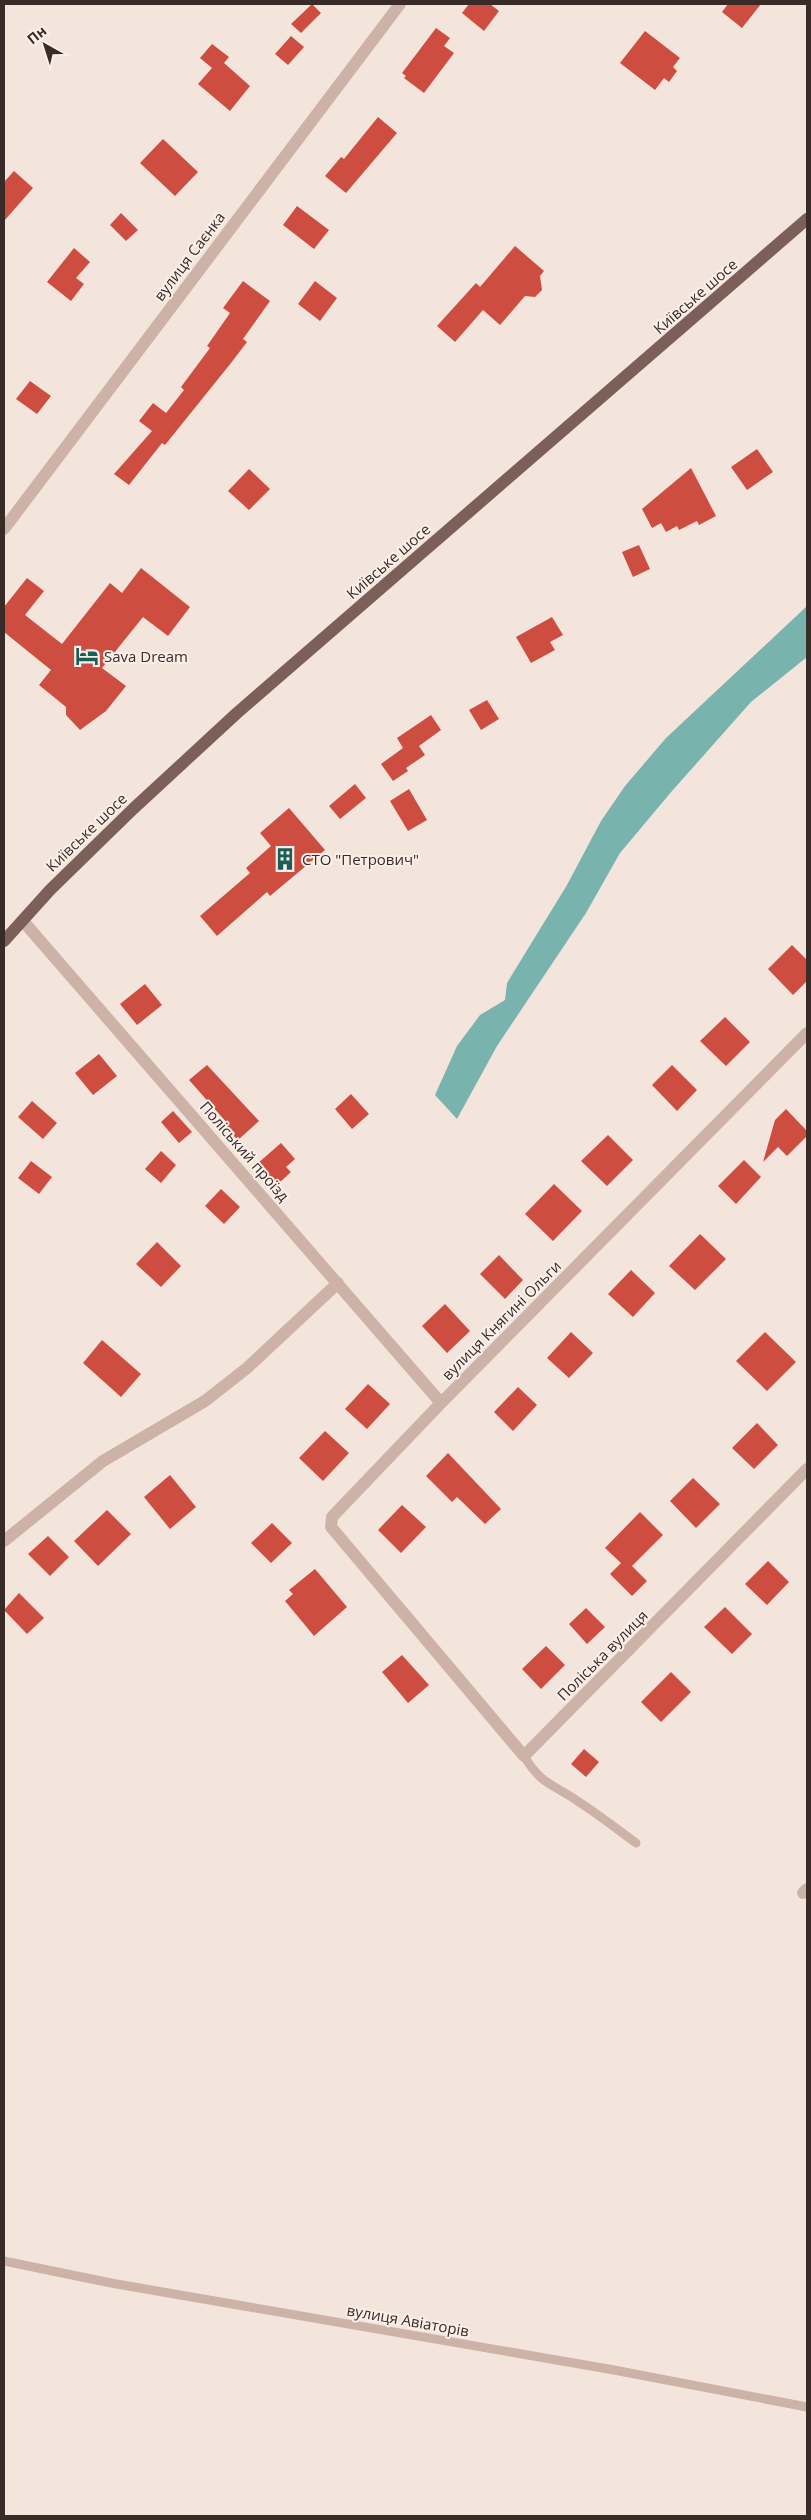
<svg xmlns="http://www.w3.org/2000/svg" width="811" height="2520" font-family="'Open Sans',sans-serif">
<rect width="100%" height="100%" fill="#f4e5dc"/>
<path fill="#79b3ad" d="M807,606V657L751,702L672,791L620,853L586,913L497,1046L457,1119L435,1095L457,1046L480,1015L505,1000L507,983L567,885L601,821L625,786L666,738Z"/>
<path fill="#ce4d41" d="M312,4L321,13L301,33L291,24Z
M469,4H490L499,11L484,31L462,13Z
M728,4H761L742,28L722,12Z
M436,28L450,38L444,46L454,53L424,93L404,78L406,76L402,73Z
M645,31L680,58L673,67L677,71L669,82L664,78L655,90L620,63Z
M291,36L304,47L288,65L275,54Z
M212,44L229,57L224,63L250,86L230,111L198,84L212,68L200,58Z
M378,117L397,133L346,193L325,176L341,157L344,159Z
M163,139L198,172L175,196L140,163Z
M14,171L33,188L4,221V182Z
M297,206L329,230L314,249L283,225Z
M121,213L138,230L126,241L110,225Z
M515,246L544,271L540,276L542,290L535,297L525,296L500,325L483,310L455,342L437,326L476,283L480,287Z
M74,248L90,262L76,278L84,284L71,301L47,282Z
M243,281L270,301L243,339L247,342L231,363L165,445L162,443L129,485L114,474L152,431L139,421L153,403L166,413L184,390L181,387L210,348L207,346L230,313L223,308Z
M315,281L337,298L320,321L298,304Z
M30,381L51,396L37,414L16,399Z
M757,449L773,472L747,490L731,467Z
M691,468L716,516L699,525L697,521L679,530L677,526L666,532L661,523L652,528L642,509Z
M249,469L270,489L249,510L228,491Z
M639,545L650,569L633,577L622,552Z
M141,568L190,607L168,636L143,617L102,668L126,686L106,711L80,730L66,715V707L39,685L51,670L4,632V607L27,578L44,591L25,615L62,644L110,583L122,593Z
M552,617L563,635L550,642L555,650L531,663L516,637Z
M487,700L499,719L481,730L469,710Z
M431,715L441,730L419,746L425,755L406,768L408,771L393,781L381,764L403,748L397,738Z
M355,784L366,798L340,819L329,806Z
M409,789L427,820L408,831L390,801Z
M289,808L325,850L270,896L267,892L217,936L200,916L250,873L246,868L271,846L260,833Z
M792,945L807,960V981L793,995L768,969Z
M145,984L162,1005L137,1025L120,1004Z
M725,1017L750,1042L726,1066L700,1041Z
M99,1054L117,1076L93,1095L75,1073Z
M207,1065L259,1121L238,1140L225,1127L228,1124L189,1080Z
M672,1065L697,1090L677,1111L652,1085Z
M351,1094L369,1114L352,1129L335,1109Z
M32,1101L57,1123L43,1139L18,1117Z
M786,1109L807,1131V1136L787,1156L778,1147L763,1162L775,1120Z
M173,1111L192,1132L179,1143L161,1122Z
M608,1135L633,1160L607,1186L581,1161Z
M281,1143L295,1159L286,1167L291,1172L276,1186L257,1164Z
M161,1151L176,1165L161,1183L145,1169Z
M744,1160L761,1177L736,1204L718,1186Z
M31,1161L52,1177L39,1194L18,1178Z
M554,1184L582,1211L553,1241L525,1214Z
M221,1189L240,1207L224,1224L205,1206Z
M700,1234L726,1259L695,1290L669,1266Z
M157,1242L181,1266L161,1287L136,1264Z
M499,1255L523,1280L505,1299L480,1274Z
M631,1270L655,1293L633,1317L608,1294Z
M445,1304L470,1331L447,1353L422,1326Z
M571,1332L593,1353L569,1378L547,1358Z
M765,1332L796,1362L767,1391L736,1361Z
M102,1340L141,1374L121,1397L83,1363Z
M368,1384L390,1404L367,1429L345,1409Z
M518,1387L537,1405L513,1431L494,1412Z
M757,1423L778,1445L754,1469L732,1448Z
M325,1431L349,1453L323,1481L299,1458Z
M448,1453L501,1509L485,1524L457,1497L452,1502L426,1476Z
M170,1475L196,1507L170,1529L144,1497Z
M693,1478L720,1504L696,1528L670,1501Z
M402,1505L426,1527L401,1553L378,1530Z
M107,1510L131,1534L98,1566L74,1541Z
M640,1512L663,1535L632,1566L647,1581L632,1596L610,1574L621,1563L605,1548Z
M272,1523L292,1543L271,1563L251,1543Z
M48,1536L69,1557L50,1576L28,1554Z
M768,1561L789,1582L767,1605L745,1584Z
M315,1569L347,1607L314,1636L285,1601L293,1594L289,1590Z
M19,1593L44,1618L27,1634L4,1610Z
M725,1607L752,1634L732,1654L704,1627Z
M586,1608L605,1627L587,1644L569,1624Z
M546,1646L565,1665L541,1689L522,1669Z
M402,1655L429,1685L408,1703L382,1672Z
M671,1672L691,1692L661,1722L641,1702Z
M584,1749L599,1762L586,1777L571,1764Z"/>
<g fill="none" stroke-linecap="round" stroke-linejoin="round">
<path stroke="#cdb3a7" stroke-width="9" d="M524,1756C542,1786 554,1784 579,1802C599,1815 617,1829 636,1843
M4,2261L111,2283L614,2370L807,2407"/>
<path stroke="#cdb3a7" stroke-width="12" d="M23,921L441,1403
M807,1033L441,1403L332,1517L331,1527L524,1756L807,1469
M4,1541L103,1461L205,1401L247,1368L338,1283
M803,1893L807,1889"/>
<path stroke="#cdb3a7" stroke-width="12" d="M4,529L400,4"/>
<path stroke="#7c5f58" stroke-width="12" d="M4,941L50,890L133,809L237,713L807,219"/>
</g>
<defs>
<symbol id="hotel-bare" viewBox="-9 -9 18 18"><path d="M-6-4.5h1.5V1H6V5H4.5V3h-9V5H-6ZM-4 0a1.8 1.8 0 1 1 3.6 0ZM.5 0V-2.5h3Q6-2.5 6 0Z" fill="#1b5e58" stroke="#fbf0e9" stroke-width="2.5" paint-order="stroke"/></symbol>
<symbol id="building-bare" viewBox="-9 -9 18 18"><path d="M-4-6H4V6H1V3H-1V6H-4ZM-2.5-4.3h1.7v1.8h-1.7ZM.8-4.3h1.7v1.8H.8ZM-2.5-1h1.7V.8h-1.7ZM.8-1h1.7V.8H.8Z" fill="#1b5e58" stroke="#fbf0e9" stroke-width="2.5" paint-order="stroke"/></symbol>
</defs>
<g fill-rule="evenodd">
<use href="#hotel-bare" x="71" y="640" width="32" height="32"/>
<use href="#building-bare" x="269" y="843" width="32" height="32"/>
</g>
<g text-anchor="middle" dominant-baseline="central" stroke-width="4" stroke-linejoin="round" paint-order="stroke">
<g font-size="15" fill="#392b28" stroke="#fbf0e9">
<text transform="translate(189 256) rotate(-53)">вулиця Саєнка</text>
<text transform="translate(695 296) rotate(-41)">Київське шосе</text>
<text transform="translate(388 561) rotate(-41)">Київське шосе</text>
<text transform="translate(86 832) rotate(-44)">Київське шосе</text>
<text transform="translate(245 1151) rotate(49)">Поліський проїзд</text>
<text transform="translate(501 1320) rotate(-45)">вулиця Княгині Ольги</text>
<text transform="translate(602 1655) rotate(-45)">Поліська вулиця</text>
<text transform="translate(408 2320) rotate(10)">вулиця Авіаторів</text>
</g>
<g font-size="15" fill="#392b28" stroke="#fbf0e9" text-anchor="start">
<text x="104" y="656">Sava Dream</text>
<text x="302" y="859">СТО "Петрович"</text>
</g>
</g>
<rect width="811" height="2520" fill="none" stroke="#392b28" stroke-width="10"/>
<g transform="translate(45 45) rotate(321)" stroke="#fbf0e9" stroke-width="4" paint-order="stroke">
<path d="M0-4L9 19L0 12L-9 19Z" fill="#392b28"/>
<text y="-8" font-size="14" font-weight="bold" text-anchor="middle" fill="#392b28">Пн</text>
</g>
</svg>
